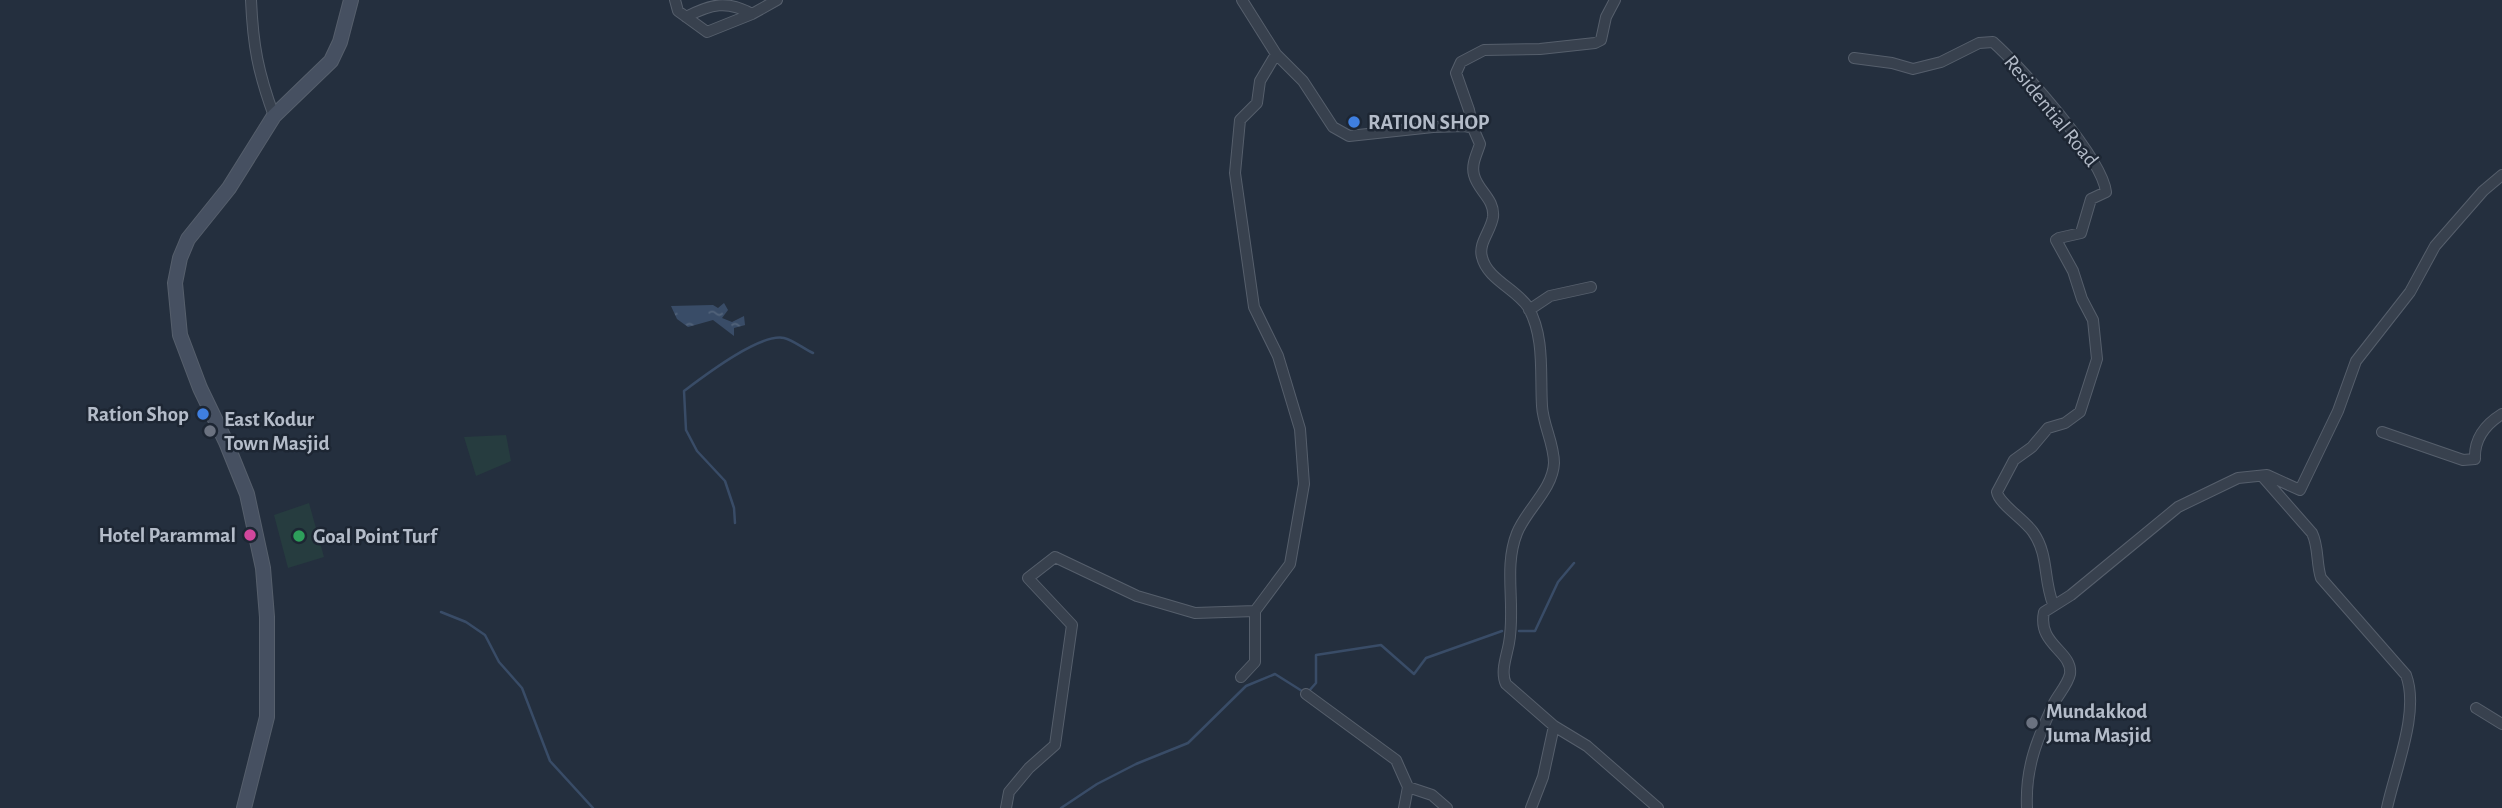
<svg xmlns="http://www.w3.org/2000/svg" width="2502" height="808" font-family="'Alegreya Sans',sans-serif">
<defs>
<pattern id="water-ripples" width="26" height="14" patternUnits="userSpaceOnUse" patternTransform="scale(1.75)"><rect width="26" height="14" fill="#394c67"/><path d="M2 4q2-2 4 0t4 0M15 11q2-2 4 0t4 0" fill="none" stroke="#53647b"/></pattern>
</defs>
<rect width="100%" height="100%" fill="#242f3e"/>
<path fill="#263c3f" d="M506,435L511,461L476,476L464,437Z
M309,503L324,557L288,568L274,515Z"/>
<path fill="url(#water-ripples)" d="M724,303L728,310L722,318L732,322L744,316L745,325L734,328V336L713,320L688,327L677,319L671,306L713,305L718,308Z"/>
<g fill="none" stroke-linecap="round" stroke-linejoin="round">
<path stroke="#394c67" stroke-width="2.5" d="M735,523L734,508L725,481L697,451L686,430L684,391C704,376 760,333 784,338C793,340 804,349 813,353
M441,612L466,622L485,635L499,662L522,688L550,761L593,808
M1519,631H1535L1558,582L1574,563
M1308,692L1316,683V655L1381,645L1414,674L1426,658L1502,631
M1061,808L1097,784L1136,764L1188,743L1246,686L1275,674L1302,691"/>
<defs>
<path id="street" d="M251,0C253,46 258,72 274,116
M675,0L678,11L707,32L752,14L777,0
M1242,0L1276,54L1303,81L1333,127L1349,136L1433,127L1464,126L1473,128L1480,144C1477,154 1471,164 1474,175C1478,191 1495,199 1493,217C1491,231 1478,243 1482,257C1487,279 1516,289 1528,307C1545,337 1540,373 1542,406C1543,425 1554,443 1554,463C1553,489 1526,510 1517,533C1503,568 1516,605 1509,643C1507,655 1500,672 1506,684L1554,726L1587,746L1658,808
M686,17C711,4 727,0 752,14
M1854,58L1892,63L1913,69L1941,62L1979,43L1993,42C2021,67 2102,157 2106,192L2091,199L2081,233L2059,238L2056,240L2073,271L2082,299L2093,320L2097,359L2080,412L2065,423L2048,428L2032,447L2014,460L1997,492C1999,504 2024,519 2033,532C2049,555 2043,578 2053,604
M1473,128L1469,110L1456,73L1461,62L1484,50L1540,49L1595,43L1601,40L1606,17L1615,0
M1529,310L1550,296L1591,287
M2382,432L2463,460L2475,459C2474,439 2486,424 2502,414
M2262,476L2312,533C2319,547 2316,563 2321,578L2406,675C2420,712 2395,770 2387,808
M1241,677L1255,662V611
M1306,694L1396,760L1408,787L1404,808
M2476,708L2502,724
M1408,787L1432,795L1447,808
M1006,808L1009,792L1029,768L1055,745L1072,625L1028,578L1055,557L1137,596L1195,613L1255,611L1290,564L1304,484L1300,429L1278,356L1254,307L1235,173L1240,120L1257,103L1260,81L1276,54
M1531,808L1543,777L1554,726
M2027,808C2025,768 2037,739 2054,703C2058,695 2068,684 2070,674C2073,651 2037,645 2044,612L2071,595L2178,507L2238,478L2267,475L2300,490L2338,411L2356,361L2410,292L2435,246L2483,191L2502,175"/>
<path id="secondary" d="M244,808L267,717V617L263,568L247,494L226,442L200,388L180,335L175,283L180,258L188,239L229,188L274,116L331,61L340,42L351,0"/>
</defs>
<use href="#street" stroke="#565f6c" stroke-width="12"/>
<use href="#secondary" stroke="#565f6c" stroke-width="16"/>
<use href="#street" stroke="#38414e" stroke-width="10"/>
<use href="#secondary" stroke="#465061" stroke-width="14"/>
</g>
<g fill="#3f7fe0" stroke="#1d2633" stroke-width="2.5">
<circle cx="1354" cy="122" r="7"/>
<circle cx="203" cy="414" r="7"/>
</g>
<g fill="#6b7280" stroke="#1d2633" stroke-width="2.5">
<circle cx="210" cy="431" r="7"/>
<circle cx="2032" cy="723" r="7"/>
</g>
<circle fill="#d1479c" stroke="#1d2633" stroke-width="2.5" cx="250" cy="535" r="7"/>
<circle fill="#2e9e5b" stroke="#1d2633" stroke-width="2.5" cx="299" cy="536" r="7"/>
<g text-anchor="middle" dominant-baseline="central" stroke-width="5" stroke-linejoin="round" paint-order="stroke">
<g font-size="21" fill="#b4bcc9" stroke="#1d2633">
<text transform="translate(2051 111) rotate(51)">Residential Road</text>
</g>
<g font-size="21" font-weight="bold" fill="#b4bcc9" stroke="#1d2633" text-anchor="start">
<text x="1368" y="122">RATION SHOP</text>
<text x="189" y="414" text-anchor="end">Ration Shop</text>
<text x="224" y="419">East Kodur<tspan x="224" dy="24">Town Masjid</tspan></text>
<text x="236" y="535" text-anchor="end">Hotel Parammal</text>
<text x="313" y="536">Goal Point Turf</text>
<text x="2046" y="711">Mundakkod<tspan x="2046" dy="24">Juma Masjid</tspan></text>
</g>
</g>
</svg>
